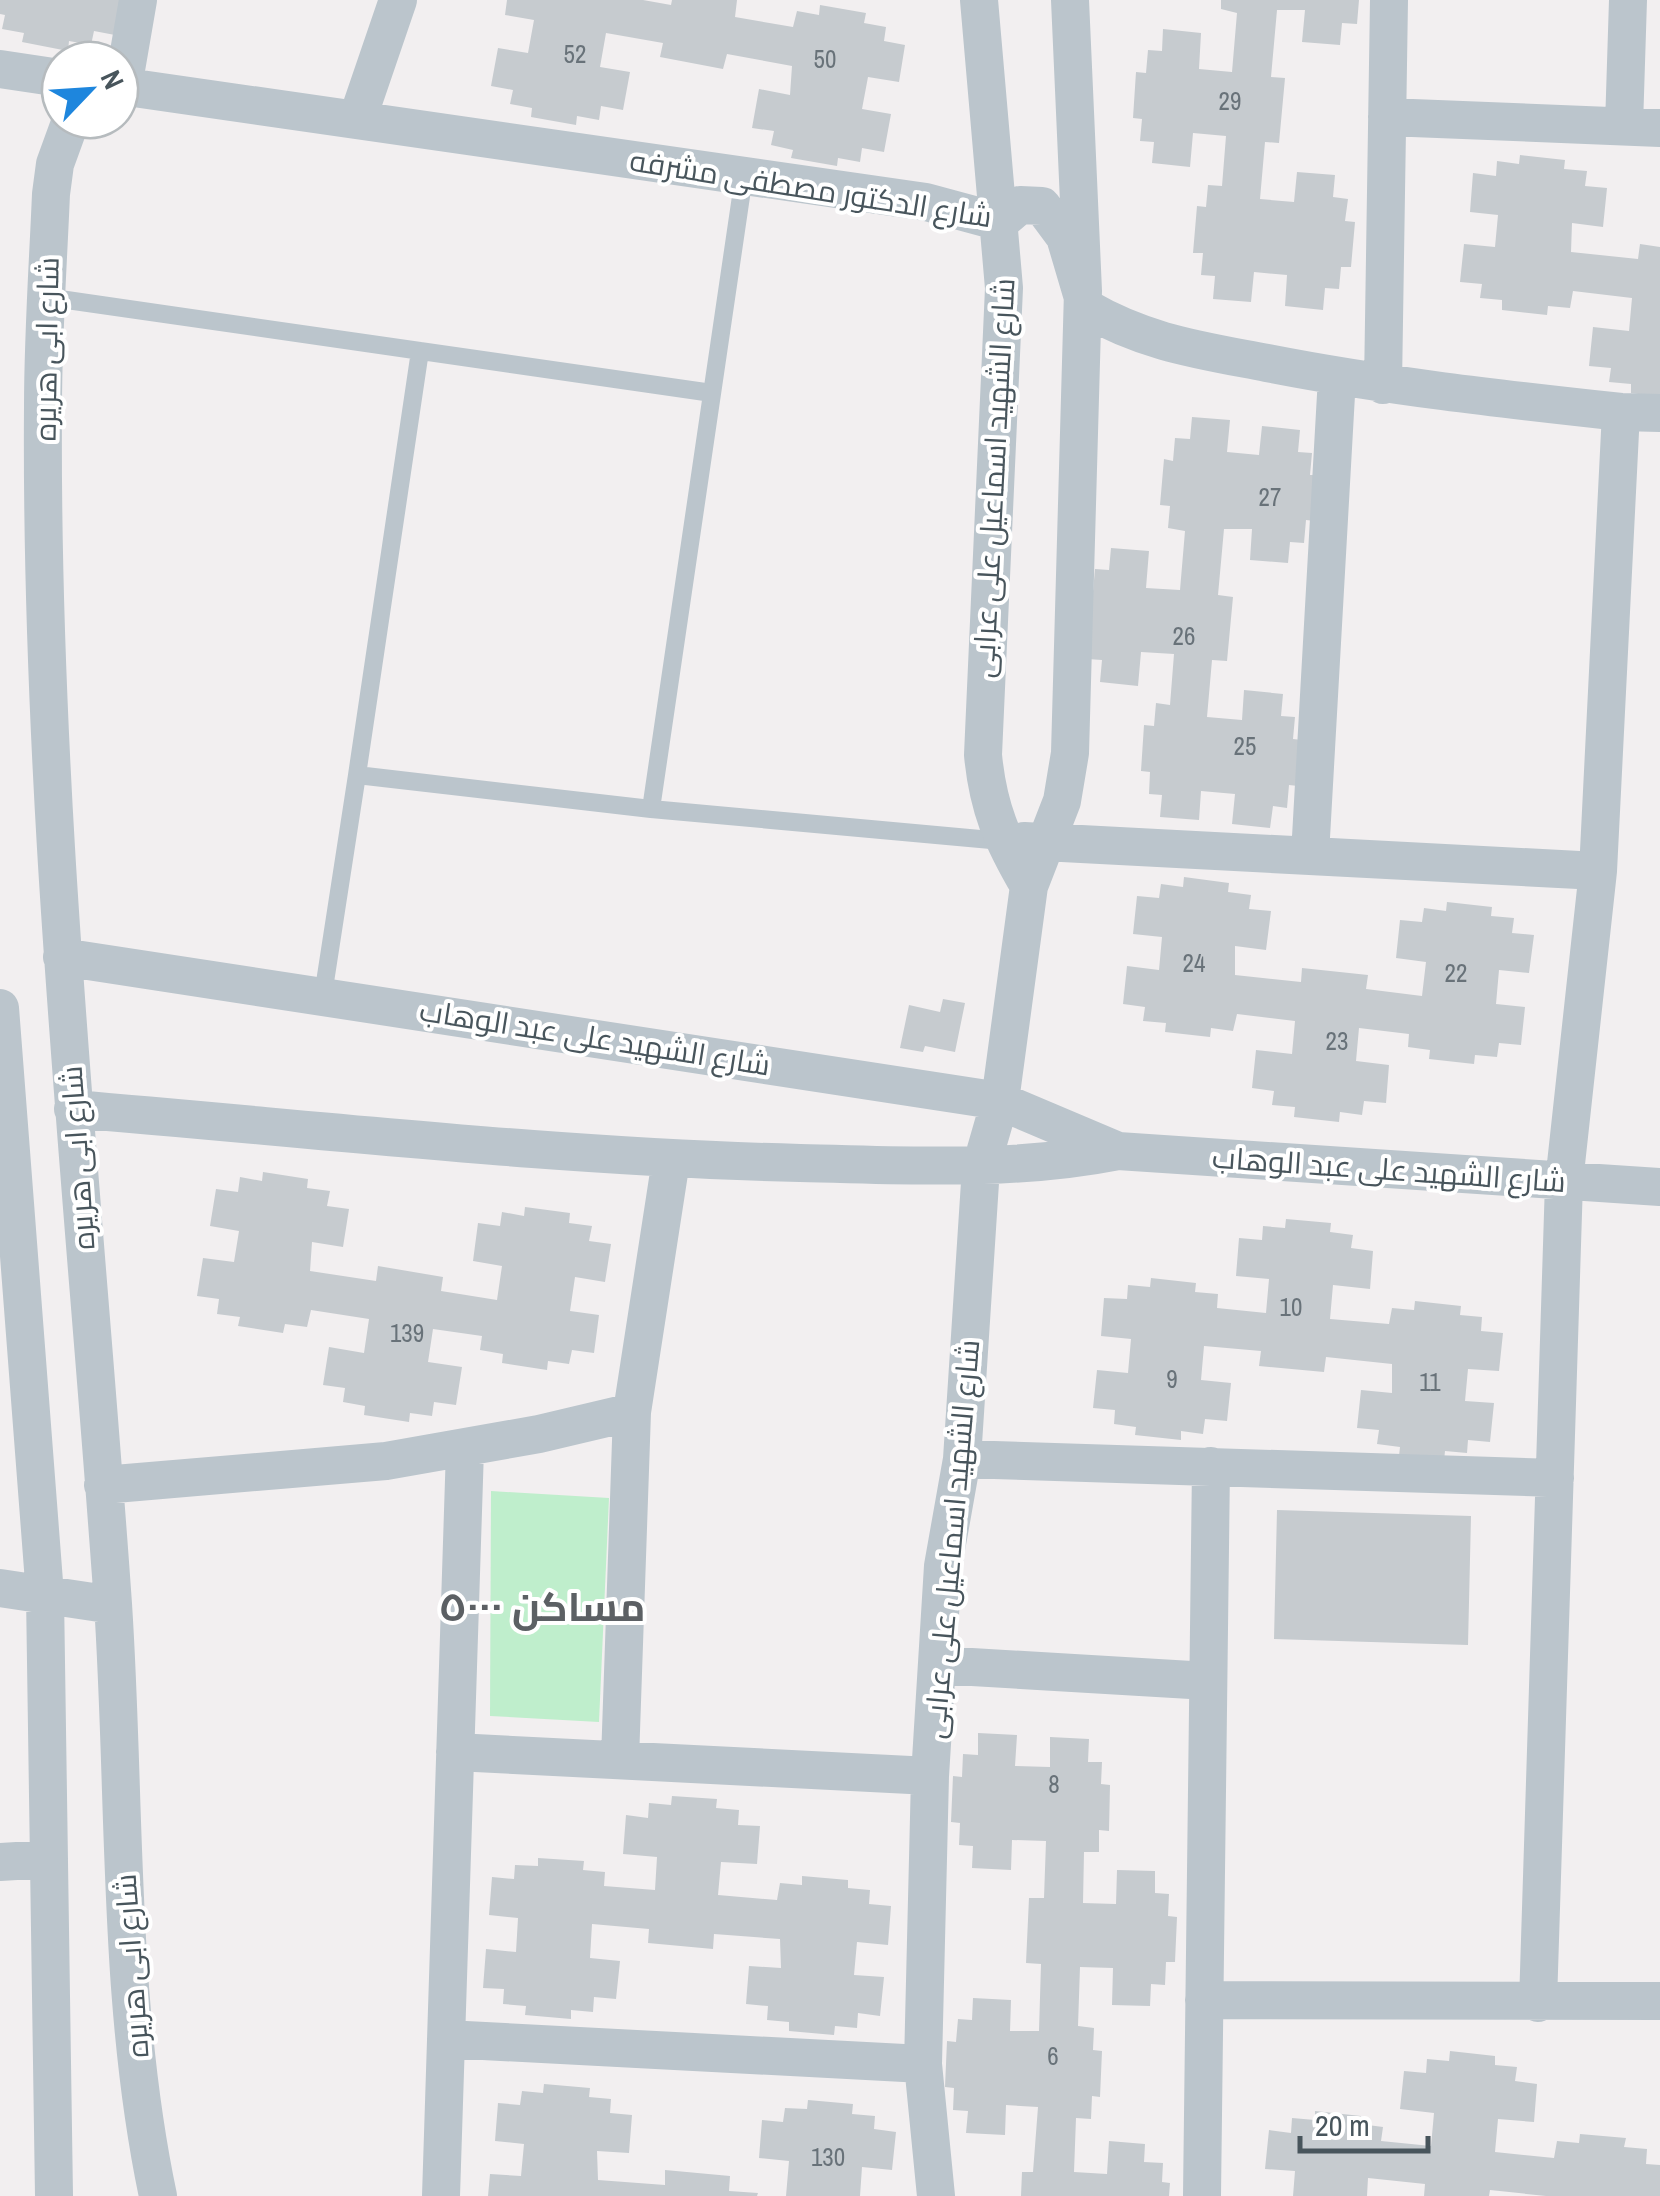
<svg xmlns="http://www.w3.org/2000/svg" width="1660" height="2196" font-family="'Archivo Narrow',Cairo,sans-serif">
<rect width="100%" height="100%" fill="#f2eff0"/>
<path fill="#bfeecc" d="M491,1491L609,1498L599,1722L490,1716Z"/>
<path fill="#c6cbcf" d="M0,0H122L115,35L94,31L91,45L69,41L68,51L22,42L24,33L2,29L5,15L0,14Z
M507,0H643L671,5L672,0H737L735,17L793,27L797,11L819,15L820,5L866,13L864,23L886,27L884,41L905,45L899,82L868,77L862,109L891,114L884,152L862,148L860,162L838,158L837,166L791,158L793,150L771,145L774,131L752,128L759,89L790,95L792,66L727,54L723,69L660,57L663,43L606,33L600,67L630,72L623,110L601,106L599,120L577,116L576,125L531,117L532,108L510,104L513,90L491,86L498,48L528,53L534,20L505,15Z
M1221,0H1359L1357,24L1342,23L1340,45L1302,42L1305,10H1277L1271,77L1285,78L1279,143L1265,142L1260,199L1294,202L1297,172L1335,175L1333,197L1348,199L1345,221L1355,222L1351,267H1341L1339,289L1325,288L1323,310L1285,306L1287,275L1254,272L1251,302L1213,299L1215,276L1201,275L1203,253H1193L1197,206L1206,207L1208,185L1222,186L1226,136L1193,133L1190,167L1152,163L1154,142L1140,141L1142,119L1133,118L1136,72L1146,73L1148,50L1162,51L1163,29L1201,33L1199,69L1232,72L1237,13L1221,9Z
M1520,155L1565,160L1564,169L1587,171L1585,186L1607,188L1603,227L1572,223L1571,252L1638,259L1640,244L1660,247V397L1631,393V384L1609,382L1611,368L1589,366L1593,327L1629,331L1632,298L1573,291L1570,308L1548,306L1547,315L1502,310V300L1480,298L1482,284L1460,282L1464,244L1495,247L1498,215L1470,212L1473,173L1496,176L1497,161L1519,164Z
M1192,417L1230,420L1227,452L1259,455L1262,426L1300,430L1298,452L1312,453L1310,475H1320L1315,521L1306,520L1304,543L1290,542L1288,563L1250,560L1252,529H1224L1218,595L1233,597L1227,661L1212,660L1207,717L1242,720L1244,690L1283,694L1281,716L1295,717L1293,739L1302,740L1298,786L1289,785L1287,808L1273,806L1270,828L1232,824L1235,794L1201,791L1199,820L1160,817L1162,795L1149,794L1150,772L1141,771L1144,725L1154,726L1156,703L1170,705L1174,654L1141,652L1138,686L1100,682L1102,660L1087,659L1095,569L1109,570L1111,548L1149,551L1146,588L1180,590L1185,531L1168,528L1170,506L1160,505L1164,459L1173,461L1175,438L1190,439Z
M1184,877L1229,883L1228,892L1251,895L1249,909L1271,911L1266,950L1235,946V975L1301,982L1302,968L1368,975L1366,989L1422,996L1426,962L1396,958L1400,920L1422,922L1424,908L1446,911L1447,902L1492,907L1491,916L1514,918L1512,933L1534,935L1529,973L1499,970L1496,1004L1525,1007L1521,1045L1499,1043L1497,1057L1475,1055L1474,1064L1429,1059L1430,1050L1408,1047L1409,1034L1359,1028L1356,1061L1389,1065L1386,1103L1364,1101L1362,1115L1340,1112L1339,1122L1294,1117L1295,1107L1272,1105L1274,1091L1252,1088L1256,1050L1292,1054L1295,1021L1237,1014L1233,1031L1211,1028L1210,1037L1165,1032L1166,1023L1143,1021L1145,1007L1123,1004L1127,966L1159,970L1162,937L1133,934L1137,896L1159,898L1161,884L1183,887Z
M943,999L965,1003L955,1052L925,1046L923,1052L900,1048L909,1005L940,1012Z
M263,1172L308,1179L307,1188L330,1191L327,1206L349,1209L343,1247L312,1242L310,1271L376,1281L378,1266L443,1277L441,1291L497,1300L502,1266L473,1261L478,1223L500,1226L502,1212L524,1216L525,1207L570,1213L569,1223L592,1226L589,1241L611,1244L605,1282L575,1277L570,1311L599,1315L594,1353L572,1350L569,1364L548,1361L547,1370L502,1363L503,1354L480,1350L482,1336L433,1329L428,1362L462,1367L456,1405L434,1402L432,1416L410,1413L409,1422L364,1415L365,1406L343,1402L345,1388L323,1385L329,1347L364,1353L369,1319L311,1310L307,1327L285,1324L283,1333L238,1326L240,1317L217,1314L219,1299L197,1296L203,1258L234,1262L239,1231L210,1226L216,1189L238,1192L240,1177L262,1181Z
M1286,1219L1331,1223L1330,1232L1353,1235L1351,1248L1373,1251L1370,1289L1333,1285L1330,1319L1389,1324L1392,1308L1414,1310L1415,1301L1461,1306L1460,1315L1482,1317L1481,1331L1503,1333L1499,1371L1468,1369L1465,1401L1494,1403L1490,1442L1468,1440L1467,1453L1445,1451L1444,1461L1399,1456L1400,1447L1377,1444L1379,1430L1357,1428L1361,1390L1392,1393V1364L1326,1357L1324,1372L1259,1366L1261,1351L1204,1346L1201,1380L1231,1383L1227,1421L1205,1419L1203,1434L1181,1431V1440L1135,1435L1136,1427L1114,1424L1115,1410L1093,1408L1097,1370L1128,1373L1131,1339L1101,1336L1104,1298L1127,1299L1128,1285L1150,1287L1151,1278L1196,1283L1195,1292L1218,1294L1217,1308L1266,1313L1269,1279L1236,1276L1239,1238L1262,1240L1263,1226L1285,1228Z
M1277,1510L1471,1516L1468,1645L1274,1639Z
M978,1733L1017,1735L1015,1766L1050,1767V1737L1089,1739L1088,1762H1102L1101,1784L1110,1785L1109,1831L1099,1830V1852H1084L1083,1903L1116,1904L1117,1870L1155,1871V1893L1169,1894L1168,1916L1177,1917L1175,1962H1166L1165,1985L1151,1984L1150,2006L1112,2005L1113,1968L1080,1967L1078,2026L1094,2028L1093,2050L1102,2051L1100,2097L1092,2096L1091,2119L1076,2118L1074,2172L1107,2174L1109,2141L1145,2144L1144,2162L1163,2163L1162,2182L1170,2183L1169,2196H1021L1022,2172H1033L1038,2107L1006,2105L1005,2135L966,2133L968,2111L953,2110L954,2088L945,2087L947,2041L956,2042L958,2019L972,2020L973,1998L1011,2000L1010,2031H1039L1041,1964L1026,1963L1029,1898H1044L1046,1841L1012,1840L1011,1870L972,1868L973,1846L959,1845L960,1823L951,1822L953,1776L962,1777L963,1754L978,1755Z
M672,1796L717,1799L716,1808L739,1810L738,1825L760,1826L757,1864L721,1862L718,1895L777,1900L780,1883L802,1885V1876L848,1880V1888L870,1890L869,1904L891,1906L888,1945L857,1942L854,1975L884,1977L880,2016L858,2013L857,2028L835,2026L834,2035L789,2031V2022L767,2020L768,2006L746,2004L749,1966L781,1968L780,1939L714,1934L713,1949L648,1943L649,1929L592,1924L590,1958L620,1961L616,1999L594,1997L593,2012L571,2010V2019L525,2015L526,2006L503,2004L504,1989L483,1988L486,1949L516,1952L518,1918L489,1915L492,1877L514,1879L515,1865L538,1866V1858L584,1861L583,1870L605,1872L604,1886L655,1890L657,1857L623,1854L626,1815L648,1818L649,1803L671,1805Z
M1450,2051L1495,2056V2065L1517,2067L1515,2081L1537,2084L1534,2122L1498,2119L1495,2152L1554,2158L1557,2141L1579,2143L1580,2134L1626,2138L1624,2147L1647,2149L1646,2164L1660,2165V2196H1546L1490,2190L1489,2196H1424L1425,2184L1368,2178L1367,2196H1293L1295,2171L1265,2169L1269,2130L1291,2133L1292,2118L1315,2120V2111L1361,2116L1360,2124L1383,2127L1381,2141L1431,2146L1434,2113L1400,2109L1404,2071L1426,2073L1427,2059L1449,2061Z
M544,2084L590,2088L589,2097L611,2099L610,2113L632,2115L629,2153L597,2151L598,2180L665,2185V2170L730,2176L729,2191L758,2193L757,2196H488L490,2174L521,2176L524,2144L495,2141L498,2103L520,2105L522,2091L543,2093Z
M808,2100L853,2104L852,2114L875,2116L874,2129L896,2132L892,2170L862,2167L860,2196H786L789,2161L759,2158L762,2120L783,2122L785,2108L807,2109Z"/>
<g fill="none" stroke-linecap="round" stroke-linejoin="round">
<path stroke="#bbc5cc" stroke-width="18" d="M46,297L712,393
M357,775L420,351
M651,809L744,176
M323,995L357,775L651,809L1002,841"/>
<path stroke="#bbc5cc" stroke-width="38" d="M979,0L1004,288L983,755C988,808 1002,840 1029,886
M0,69L60,78
M120,86L926,202L1000,222L1020,205L1042,206L1065,237L1086,308C1146,343 1200,350 1267,363C1384,386 1502,399 1621,412L1660,413
M123,87L138,0
M1387,117L1660,128
M71,120L55,164L51,194C48,265 43,335 43,406C40,806 85,1205 113,1604C126,1801 117,2002 158,2196
M357,120L398,0
M1624,126L1628,0
M1383,385L1389,0
M1024,841L1598,871
M1310,855L1337,377
M62,957L1000,1101L1118,1151
M0,1008L45,1595L54,2196
M73,1109C315,1129 557,1157 800,1163C907,1165 1012,1172 1118,1151L1660,1187
M962,1459L1555,1478
M103,1485L386,1461L539,1434L632,1412
M0,1588L113,1605
M938,1665L1208,1681
M455,1752L930,1776
M620,1760L632,1412L671,1160
M0,1862L49,1859
M1204,2000L1660,2001
M1538,2003L1564,1182L1598,871L1621,412
M446,2039L923,2064
M441,2196L465,1449
M936,2196L923,2064L930,1776L943,1566L962,1459L981,1167L1000,1101L1029,886L1062,801L1070,753L1083,291L1070,0
M1202,2196L1211,1466"/>
</g>
<g text-anchor="middle" dominant-baseline="central" stroke-width="8" stroke-linejoin="round" paint-order="stroke">
<g font-size="25" fill="#687279">
<text x="575" y="54">52</text>
<text x="825" y="59">50</text>
<text x="1230" y="101">29</text>
<text x="1270" y="497">27</text>
<text x="1184" y="636">26</text>
<text x="1245" y="746">25</text>
<text x="1194" y="963">24</text>
<text x="1456" y="973">22</text>
<text x="1337" y="1041">23</text>
<text x="1291" y="1307">10</text>
<text x="407" y="1333">139</text>
<text x="1172" y="1379">9</text>
<text x="1430" y="1382">11</text>
<text x="1054" y="1784">8</text>
<text x="1053" y="2056">6</text>
<text x="828" y="2157">130</text>
</g>
<g font-size="30" fill="#48555c" stroke="#fff">
<text transform="translate(811 188) rotate(9)">شارع الدكتور مصطفى مشرفه</text>
<text transform="translate(46 349) rotate(-89)">شارع ابى هريره</text>
<text transform="translate(993 478) rotate(-87)">شارع الشهيد اسماعيل على عرابى</text>
<text transform="translate(595 1037) rotate(9)">شارع الشهيد على عبد الوهاب</text>
<text transform="translate(77 1158) rotate(-94)">شارع ابى هريره</text>
<text transform="translate(1389 1169) rotate(4)">شارع الشهيد على عبد الوهاب</text>
<text transform="translate(951 1539) rotate(-85)">شارع الشهيد اسماعيل على عرابى</text>
<text transform="translate(131 1966) rotate(-94)">شارع ابى هريره</text>
</g>
<g font-size="40" font-weight="bold" fill="#5c6064" stroke="#fff">
<text x="542" y="1606">مساكن ٥٠٠٠</text>
</g>
</g>
<g transform="translate(90 90) rotate(65)"><circle r="48" fill="#ffffff" stroke="#b6bbbe" stroke-width="2.5"/>
<path d="M0-8L18 38L0 25L-18 38Z" fill="#1e86dd"/>
<text y="-15" font-size="28" font-weight="bold" text-anchor="middle" fill="#48555c">N</text>
</g>
<path d="M1300 2136v15h128v-15" fill="none" stroke="#48555c" stroke-width="5"/>
<text x="1315" y="2136" font-size="30" fill="#48555c" stroke="#ffffff" stroke-width="8" paint-order="stroke">20 m</text>
</svg>
